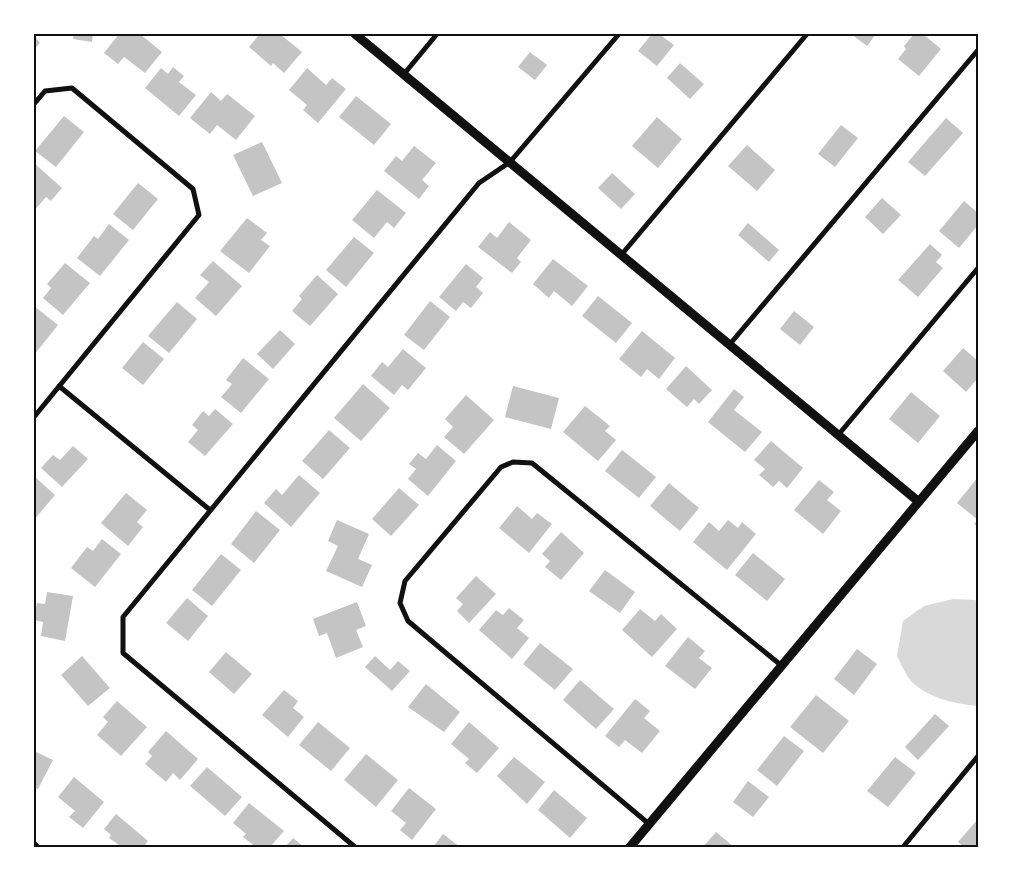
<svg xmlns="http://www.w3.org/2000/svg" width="1012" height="881" font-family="'DejaVu Sans',sans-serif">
<rect width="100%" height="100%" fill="#fff"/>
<path fill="#d9d9d9" d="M953,599L975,600L978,602V706C956,704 931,699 913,683C906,676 901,664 897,656L903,621L924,606Z"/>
<path fill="#c4c4c4" d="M74,34H93L92,42L73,39Z
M119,34H140L162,52L145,73L124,57L118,64L104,53Z
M260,34H280L302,52L284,73L273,63L271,66L249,47Z
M652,34H659L674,45L657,66L638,51Z
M851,34H876L867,46Z
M914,34H923L941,49L919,76L898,59L906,49L904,46Z
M34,35L40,43L34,49Z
M530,52L547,65L535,80L518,67Z
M680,63L704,84L690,99L667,78Z
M173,67L184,76L179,82L196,95L179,116L145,88L161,68L168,74Z
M307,68L326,85L332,78L346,89L318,123L303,110L307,105L289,90Z
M211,92L221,101L227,94L255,116L236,140L217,125L210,134L190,118Z
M356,96L391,124L374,145L339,117Z
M64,116L84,132L56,167L35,151Z
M657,117L682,139L658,168L632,146Z
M946,118L963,133L925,176L908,162Z
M841,125L858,138L835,167L818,154Z
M262,142L282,183L253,196L233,155Z
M747,145L775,170L757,191L728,166Z
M414,146L436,163L422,180L429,186L419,199L384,171L396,156L402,161Z
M34,163L62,188L51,201L46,197L34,211Z
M612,173L635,194L621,209L598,188Z
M138,183L158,199L133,230L113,214Z
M377,190L406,213L394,228L387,222L374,238L352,220Z
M882,198L901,215L883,234L865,217Z
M964,201L978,213V225L959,248L939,231Z
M247,218L267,233L261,240L270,246L249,273L220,251Z
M509,222L531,240L517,258L521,262L512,273L478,247L490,232L497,238Z
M748,223L779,250L769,262L738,235Z
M109,224L129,240L100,276L77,258L94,236L98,239Z
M354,237L374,253L346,287L326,270Z
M930,244L942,255L936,262L943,268L918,297L898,280Z
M553,259L588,286L572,306L554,291L549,298L533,284Z
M213,261L242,286L216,316L195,298L209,282L200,275Z
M65,263L90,283L63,315L43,298L51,288L47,284Z
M466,264L483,278L476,287L483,293L471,308L463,302L456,311L439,297Z
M317,275L338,294L310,326L292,311L302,299L299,296Z
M598,296L632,323L616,343L582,316Z
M430,301L450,317L424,350L404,335Z
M177,302L197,319L169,353L148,336Z
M34,306L58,325L34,355Z
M794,311L814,327L800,345L780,329Z
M280,330L295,344L273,369L257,354Z
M642,331L675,358L659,379L647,369L641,377L619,359Z
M143,342L164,359L143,385L122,368Z
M963,348L978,361V378L966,392L943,371Z
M403,349L426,368L408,390L402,385L394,395L371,376L382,362L388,367Z
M243,358L269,379L241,413L221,397L232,384L226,380Z
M686,366L712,390L699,404L694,399L687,407L666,389Z
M363,384L390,408L361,441L334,418Z
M513,386L559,398L551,429L505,417Z
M734,389L744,397L734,410L762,432L745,452L708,422Z
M911,392L940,416L918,443L889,419Z
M466,395L494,420L464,454L444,437L453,427L445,419Z
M585,406L610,426L605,431L616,440L598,461L563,432Z
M215,409L233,424L205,456L188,442L198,430L192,425L203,411L209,416Z
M329,430L350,448L323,479L302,461Z
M771,441L803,468L787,488L779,481L773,487L759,475L765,469L754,460Z
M437,445L456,461L428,496L408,479L416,469L409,464L418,453L426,459Z
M73,446L88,459L62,487L41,468L53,455L60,460Z
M622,450L656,477L639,498L605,471Z
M299,475L320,493L291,527L264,503L276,489L282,495Z
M35,477L55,495L34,520V479Z
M978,477V527L974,524L978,520L957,503Z
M819,480L834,492L827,500L841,511L823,534L794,510Z
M669,483L699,508L680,531L650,506Z
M399,488L419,505L391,536L372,519Z
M126,493L147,510L137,522L143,527L128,546L101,523Z
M517,506L532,519L537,513L552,524L529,553L499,528Z
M256,511L280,530L254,563L231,544Z
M337,520L369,534L358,559L372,565L362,587L326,571L338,546L328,541Z
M728,520L738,528L742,522L756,534L727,570L693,542L709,522L719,531Z
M561,532L584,553L561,580L545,567L550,561L542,554Z
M102,539L121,554L95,587L71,568L87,547L93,551Z
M753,553L785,579L767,601L735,575Z
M221,554L241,570L212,606L192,590Z
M605,570L635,592L620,613L589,591Z
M476,576L496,594L469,623L457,611L463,604L456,598Z
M47,592L73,596L65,641L41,636L43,622L34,620L37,603L45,604Z
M187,598L208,616L188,641L166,623Z
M357,602L366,626L356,630L363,647L336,658L327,633L319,636L313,619Z
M509,608L524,620L517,628L529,638L512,659L479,630L496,610L503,615Z
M640,609L655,621L661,614L677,629L652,657L622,630Z
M688,637L705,651L699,658L712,668L695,689L665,666Z
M540,643L573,669L555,690L523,664Z
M857,649L877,664L854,695L834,679Z
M226,652L252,674L234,694L209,672Z
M82,656L110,688L88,706L61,675Z
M375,656L390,670L398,661L410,671L392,691L365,667Z
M580,680L614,709L596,729L563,700Z
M426,684L460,712L444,732L408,707Z
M284,690L298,701L293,708L304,717L288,737L262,715Z
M816,695L849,721L823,753L790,727Z
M635,699L650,711L644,718L660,731L642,753L625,740L619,747L605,736Z
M117,701L147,727L121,756L97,735L108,722L103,717Z
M935,714L949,726L918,760L905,747Z
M318,722L350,748L331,771L299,745Z
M469,722L499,748L477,773L465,763L469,759L451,744Z
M166,731L198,759L180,780L173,773L166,782L145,764L152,756L148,752Z
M784,736L804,751L777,786L757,770Z
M34,751L53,760L38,789L34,787Z
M366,754L398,780L376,807L344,780Z
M514,757L545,782L527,804L497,776Z
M895,757L916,773L888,807L867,791Z
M207,767L242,797L225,816L190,786Z
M74,777L104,802L83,828L69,817L75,811L58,797Z
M748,781L769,797L753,817L733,802Z
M409,788L436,809L412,840L400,830L406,823L391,811Z
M554,790L587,818L570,838L538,810Z
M249,803L284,831L270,847H256L243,837L246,834L233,823Z
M116,814L148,841L143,847H122L109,838L111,835L104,829Z
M978,819V847H964L958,842Z
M716,832L734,847H703Z
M443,834L460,847H433Z
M293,838L304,847H285Z"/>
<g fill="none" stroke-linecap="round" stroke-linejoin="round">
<path stroke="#111" stroke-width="5" d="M404,74L437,34
M34,104L45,91L72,88L193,189L199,215L34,417
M622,254L807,34
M730,344L978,50
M59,386L210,510
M839,434L978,268
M649,824L408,621L400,603L405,581L501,467L513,462L532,463L782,666
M34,843L38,847
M355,847L123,653V617L479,183L510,162L619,34
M903,847L978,756"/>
<path stroke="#111" stroke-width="9" d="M355,34L919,502
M630,847L978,431"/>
</g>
<rect width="1012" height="881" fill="none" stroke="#ffffff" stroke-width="70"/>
<rect x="35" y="35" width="942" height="811" fill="none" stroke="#111" stroke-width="2"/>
</svg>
